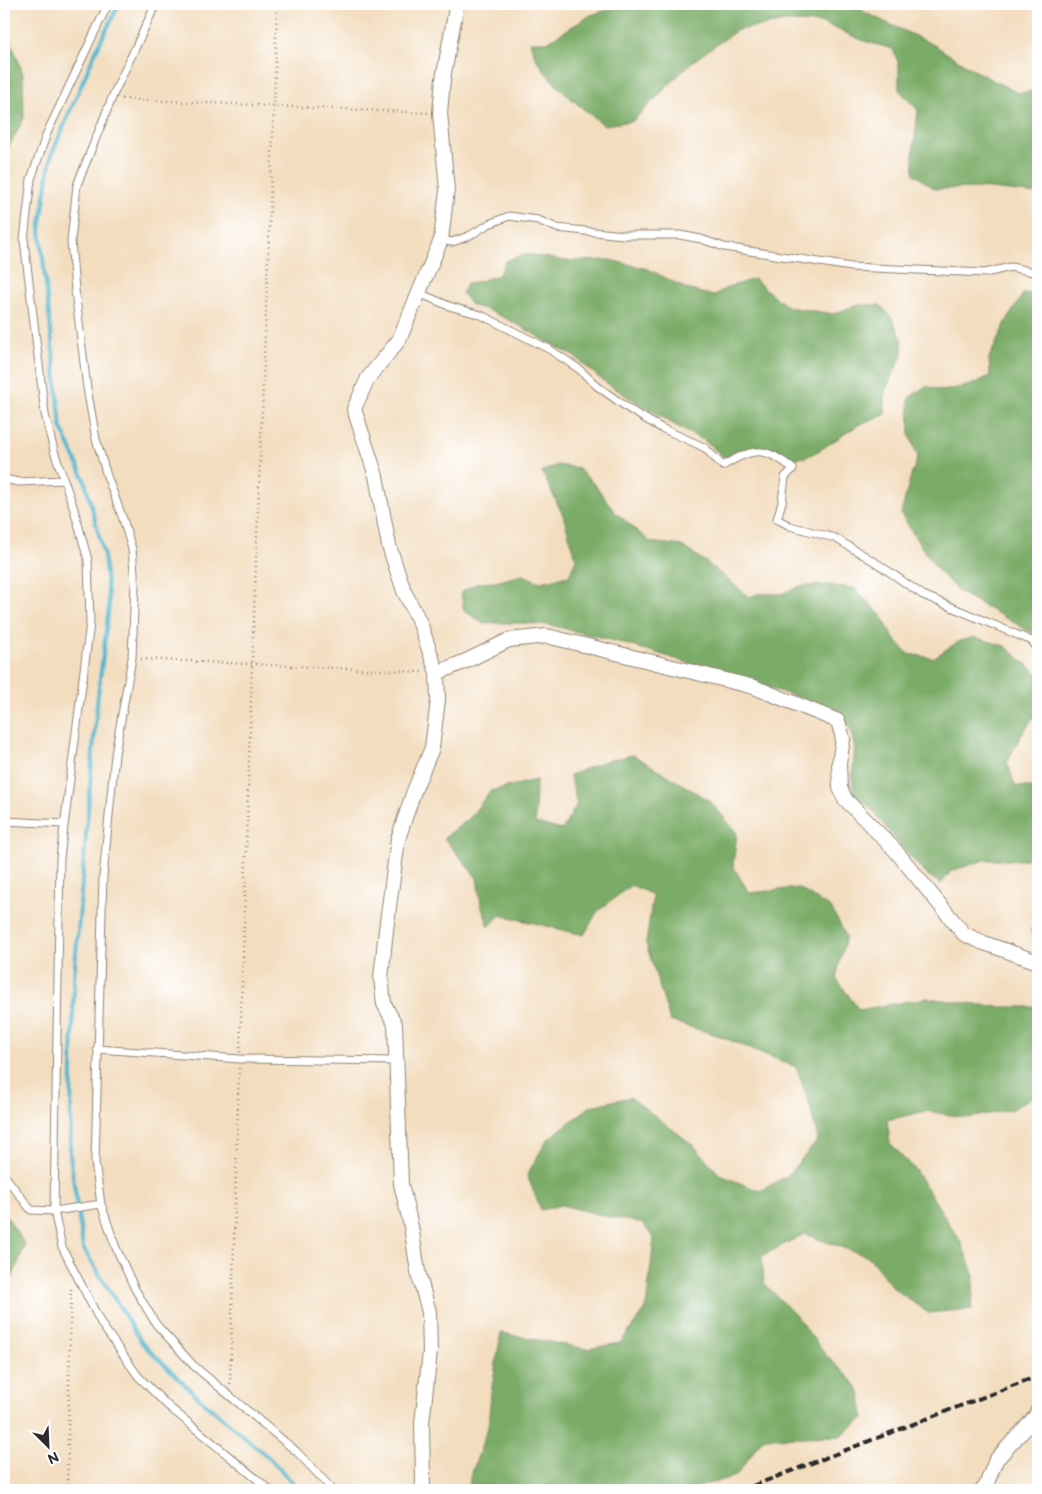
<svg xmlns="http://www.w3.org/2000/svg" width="1042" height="1494" font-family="'Balsamiq Sans',sans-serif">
<rect width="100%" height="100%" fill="#fff"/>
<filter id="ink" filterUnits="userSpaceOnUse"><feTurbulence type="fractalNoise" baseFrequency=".02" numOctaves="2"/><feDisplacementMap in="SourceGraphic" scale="10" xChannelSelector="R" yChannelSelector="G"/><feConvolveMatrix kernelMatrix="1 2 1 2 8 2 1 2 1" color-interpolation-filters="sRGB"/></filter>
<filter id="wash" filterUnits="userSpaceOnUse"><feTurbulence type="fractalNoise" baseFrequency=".0096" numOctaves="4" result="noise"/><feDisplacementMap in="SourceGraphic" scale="20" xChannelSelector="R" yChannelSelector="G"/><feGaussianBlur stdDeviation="1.12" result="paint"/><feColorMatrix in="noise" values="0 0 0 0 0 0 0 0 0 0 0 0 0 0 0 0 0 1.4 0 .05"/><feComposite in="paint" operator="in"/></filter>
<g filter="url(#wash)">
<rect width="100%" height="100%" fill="#f3ddbf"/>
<path fill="#7aac68" stroke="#526c4a" d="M626,4H854L864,12L934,45L977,72L1018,93L1038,91V194L981,188L935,189L914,174L913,155L918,110L899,90V65L893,49L867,42L822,23L786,22L737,30L693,61L633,121L604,125C581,107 552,86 537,60C534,55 532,48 530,42H547L591,15Z
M4,25H5L23,74L24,118L4,156Z
M526,254L566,261L610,260L648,269L687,289L713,296L728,287L754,279L770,293L788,307L834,314L855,305H880L892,318L902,340L903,353L885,391V415L860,424L820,450L806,457L793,458L762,448L746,449L725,458L704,440L685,431L625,395L602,380L575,357L511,321L488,310L471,305L462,293L467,283L480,281L499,275L505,261Z
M1036,292H1038V636L959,592L940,573L922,548L901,514L910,479L918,457L910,436L909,398L926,386L943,391L971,385L990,376L989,358L1007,320L1023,294Z
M557,465L578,468L595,485L615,512L650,542L682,546L706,562L749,597L757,594H781L801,586L826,585L854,588L881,615L893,637L908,654L933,658L958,642L974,637L1005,646L1038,674V713C1024,727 1016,745 1007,762L1015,786L1038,788V857L1019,860H985L951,871L941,884L925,873L899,844L870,807L854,796L852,778L855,749L850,728L841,712L801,698L650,651L607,639L550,625L519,623H484L464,611L461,592L477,583L495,582L523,575L540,582L569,576L576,559L563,515L542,472Z
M633,755L710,801L737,833L733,866L749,893L798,888L831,908L846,936L836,978L859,1010L927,998L998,1007H1038V1093L1013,1109L969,1118L926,1111L887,1120L890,1143L915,1170L961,1242L974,1276L972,1309L928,1313L892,1287L869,1257L804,1234L762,1256L764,1283L797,1317L825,1354L852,1380L861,1394L864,1418L840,1436L763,1438L736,1476L687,1490H466L488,1427L491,1393L501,1333L587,1349L620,1343L646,1309L654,1238L642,1223L614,1218L561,1205L541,1210L527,1175L547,1140L591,1106L630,1097L693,1145L720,1175L760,1191L787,1176L818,1140L809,1102L796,1067L717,1035L670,1021L646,943L653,895L631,885L597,912L584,935L500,915L489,927L481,905L477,878L444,838L470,818L490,791L536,780L535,823L562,830L577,804L570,775L602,762Z
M1038,905V947L1031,932Z
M4,1212L25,1245L4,1299Z"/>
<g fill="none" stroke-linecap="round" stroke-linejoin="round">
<path stroke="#4eb5cc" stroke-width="4" d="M119,4L94,55L51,156L40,230L61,427L85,481L104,555L109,606L97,703L74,977L70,1155L83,1248L142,1343L199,1398L268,1457L300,1490"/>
</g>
</g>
<g filter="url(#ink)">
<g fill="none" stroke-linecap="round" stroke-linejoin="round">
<defs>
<path id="lane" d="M108,4L47,133L31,179L24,240L45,414L54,451L73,506L88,560L90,623L60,858L54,1211L62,1247L102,1325L138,1376L168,1406L270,1490
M156,4L114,93L77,185L71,241L75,290L87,388L96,439L107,476L123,519L132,549L135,584L132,658L115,754L103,877L95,1162L101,1204L116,1248L135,1289L156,1324L194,1366L297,1452L333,1490
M441,240L452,242L469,236L489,224L509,216L538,220L557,228L623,235H680L701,239L724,247L851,267L985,273L1011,267L1038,273
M419,293L449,306L481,315L549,349L579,369L597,386L632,411L661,428L695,443L705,448L723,466C753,447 766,446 793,469L785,477L782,502L777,519L790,526L835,538L875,562L923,595L1032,641L1038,649
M4,479L19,482L64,480
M4,821L64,824
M97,1049L240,1059L396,1061
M4,1175L31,1210L54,1211L101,1204"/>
<path id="street" d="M437,673L466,661L509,640L547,636L754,687L838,721L843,739L839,763L840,788L845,799L895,850L964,934L984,943L1038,962
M421,1490L423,1484L422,1423L430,1352L429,1312L418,1272L411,1226L401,1184L395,1024L384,1004L381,978L386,930L398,839L414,791L432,748L438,700L437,673L420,623L404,591L389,546L376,476L354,409L368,378L399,340L441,240L447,190L440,113L443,79L455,14L456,4
M982,1490L985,1488L996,1460L1036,1416L1038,1410"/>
</defs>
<use href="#lane" stroke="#8f8475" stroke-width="9"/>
<use href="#street" stroke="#8f8475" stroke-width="16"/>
<path stroke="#8f8475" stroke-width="2.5" stroke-dasharray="1 4" stroke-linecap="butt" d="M122,99L428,113
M141,659L423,672
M240,1052L252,663L274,106L277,4
M230,1384L239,1067
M67,1490L71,1287"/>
<use href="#lane" stroke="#fff" stroke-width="7"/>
<use href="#street" stroke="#fff" stroke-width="14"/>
<path stroke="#2b2b2b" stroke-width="4" stroke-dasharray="8 4" stroke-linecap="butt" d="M742,1490L1038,1376"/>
</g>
</g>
<rect width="1042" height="1494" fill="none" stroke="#fff" stroke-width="20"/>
<g transform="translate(48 1446) rotate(156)" stroke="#ffffff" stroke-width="4" paint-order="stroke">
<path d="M0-4L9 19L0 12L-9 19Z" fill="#2b2b2b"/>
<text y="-8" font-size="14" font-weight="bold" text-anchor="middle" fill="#2b2b2b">N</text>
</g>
</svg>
